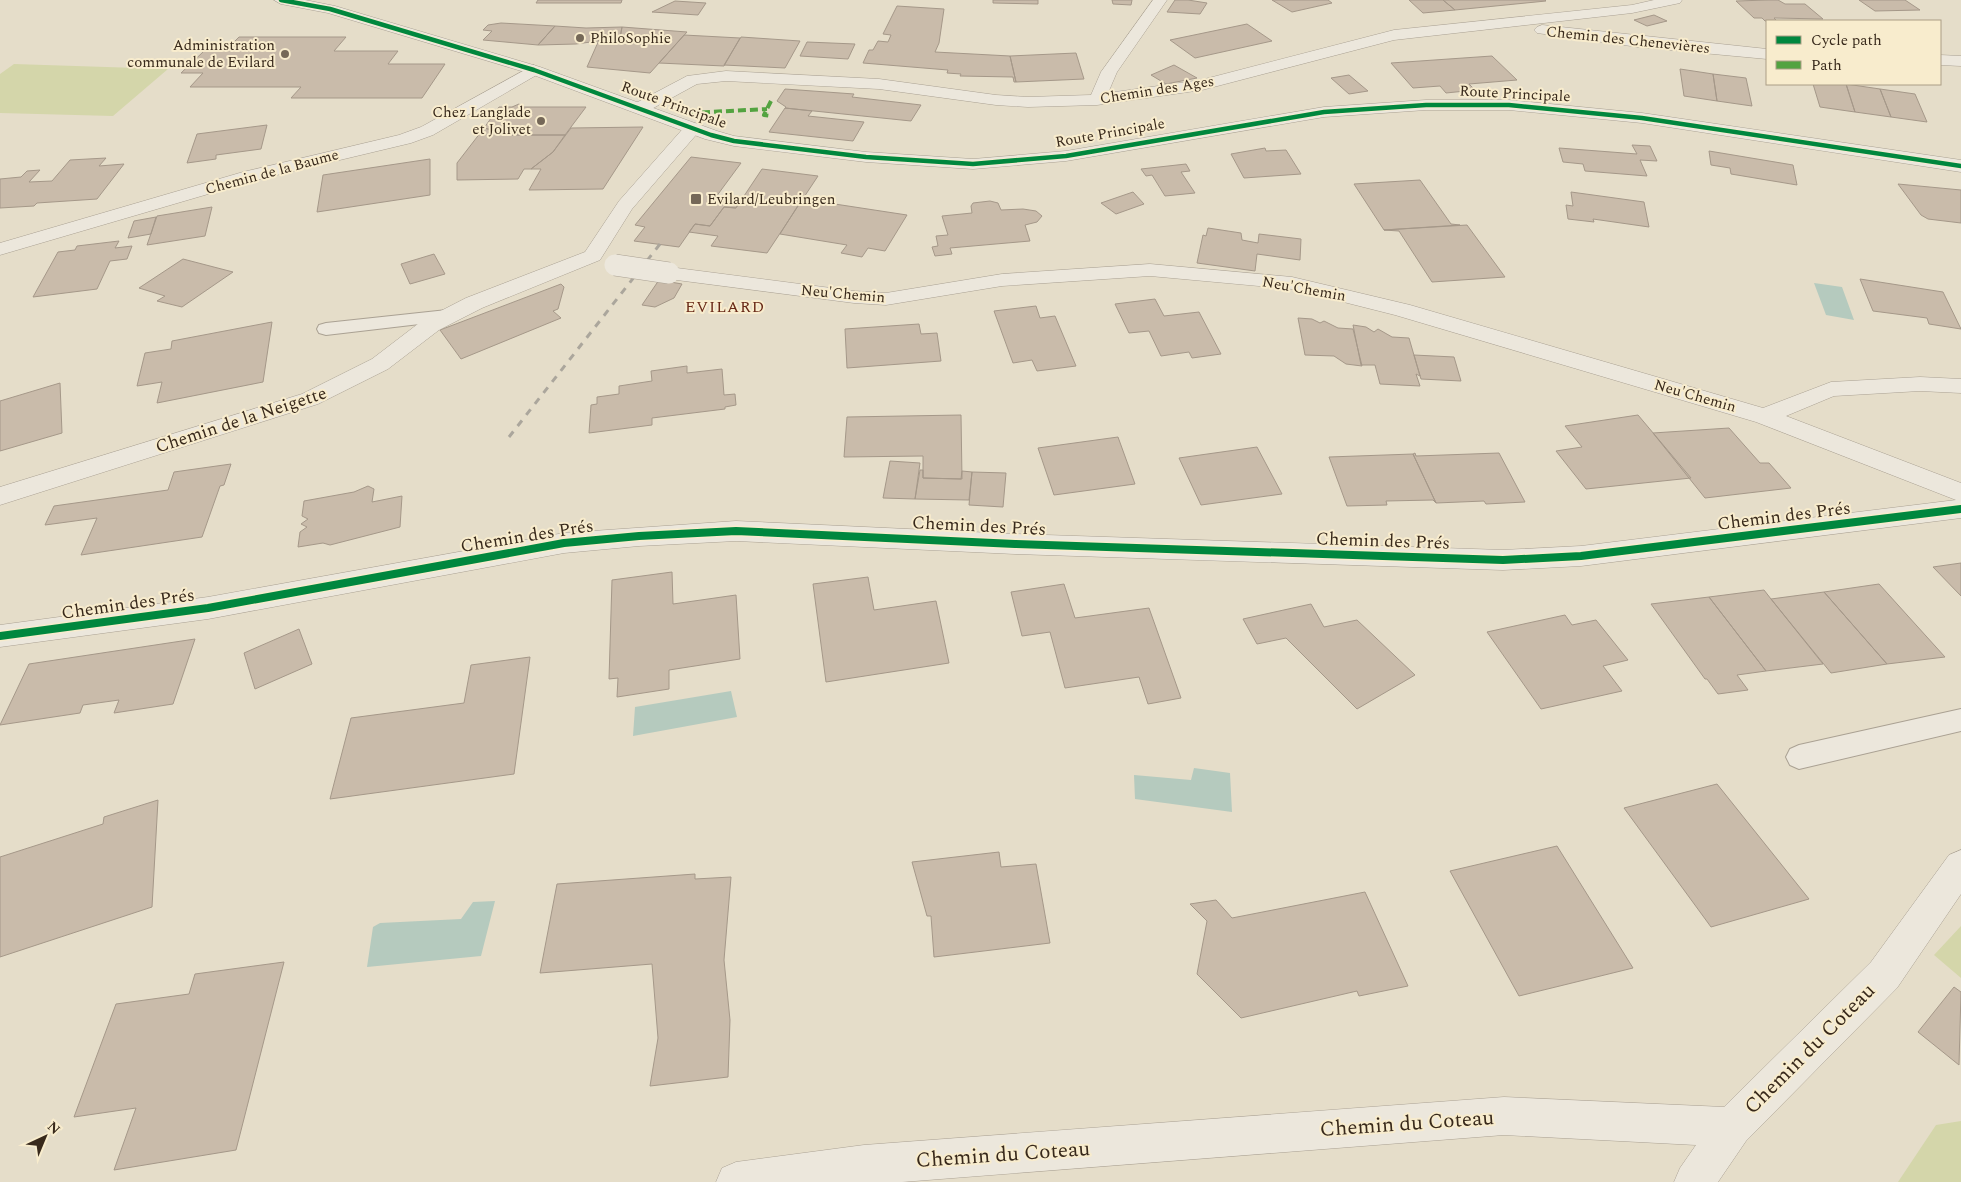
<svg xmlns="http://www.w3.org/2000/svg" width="1961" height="1182" font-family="Spectral,serif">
<rect width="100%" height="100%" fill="#e5ddc9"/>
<path fill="#d4d6aa" d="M14,64L168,69L113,116L0,113V74Z
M1961,926V978L1934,955Z
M1961,1121V1182H1898L1936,1125Z"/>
<path fill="#b5cabe" d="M1814,283L1842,287L1854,320L1826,315Z
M731,691L737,717L633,736L635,707Z
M1194,768L1230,773L1232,812L1135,799L1134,775L1191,780Z
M495,901L481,956L367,967L373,927L380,923L461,919L473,902Z"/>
<path fill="#c9bbaa" stroke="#a59889" d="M538,0H622L621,3H536Z
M993,0H1038V4L993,3Z
M1112,0H1132L1131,5L1113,4Z
M1175,0H1188L1207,3L1200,14L1167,12Z
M1272,0H1328L1332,3L1292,12Z
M1409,0H1443L1455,10L1423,13Z
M1443,0H1545L1546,1L1455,10Z
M1768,0H1778L1785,4H1805L1823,19L1774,18L1777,21H1765L1762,18H1754L1736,1Z
M1859,0H1905L1920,10L1875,11Z
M675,1L706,3L698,15L652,12Z
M897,6L944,9L939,43L935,52L1010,56L1016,82H1014L1013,77L960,76L961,74L947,73L948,70L863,63L869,50H873L878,41L888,42L891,35L883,34Z
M1654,15L1667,21L1647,26L1634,20Z
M501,23L555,26L538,45L483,40L492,31L483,30L488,25Z
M1247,24L1272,41L1195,58L1170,40Z
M555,26L586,28L622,27L620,38L576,44L538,45Z
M622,27L687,32L650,73L587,67L599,40L620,38Z
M684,35L740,38L724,66L659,63Z
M239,37H346L334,51H398L388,64H445L422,98H291L301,87H190L203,73H181L204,51H225Z
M741,37L800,41L785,68L724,65Z
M807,42L855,44L848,59L800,56Z
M1076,53L1084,79L1016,82L1010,56Z
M1492,56L1517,80L1469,84L1475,90L1446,93L1440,86L1413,88L1391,63Z
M1174,65L1197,78L1166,84L1151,75Z
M1680,69L1713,74L1717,101L1684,96Z
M1713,74L1746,78L1752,106L1717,101Z
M1349,75L1368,91L1349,94L1331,78Z
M1813,84H1846L1855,112L1820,107Z
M1846,84L1880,89L1891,117L1855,112Z
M785,89L854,94L852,97L921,105L911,121L785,108L786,107L777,101Z
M1880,89L1915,94L1927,122L1891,117Z
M519,104L523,107H586L565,135H512L484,128L499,107H512Z
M785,108L812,111L808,116L864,122L853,141L769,132Z
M267,125L261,149L216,155V159L187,163L197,134Z
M643,127L603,189L529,190L541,169H531L553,152L571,128Z
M484,128L512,135H565L553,152L531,169H524L518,179L457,180V163Z
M1632,145L1650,146L1657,161L1640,160L1647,176L1585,171L1583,164L1563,162L1559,148L1637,154Z
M1265,148L1266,151L1286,150L1301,174L1244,178L1231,154Z
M1709,151L1793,165L1797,185L1731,174L1730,168L1711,165Z
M691,157L741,163L713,201L739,203L736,208L724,207L710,226L695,224L679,247L634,241L645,227L635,225Z
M106,158L99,166L124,164L97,199L37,203L34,206L0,208V179L21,177L27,171L40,170L29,182L52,181L70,160Z
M430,159V195L317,212L323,175Z
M1186,164L1190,171L1181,172L1195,193L1165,196L1152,175L1146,176L1141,169Z
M762,169L818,176L767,253L711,246L718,236L689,232L695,224L710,226L724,207L736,208Z
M1420,180L1451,224L1460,225L1384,230L1354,184Z
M1898,184L1961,190V223L1928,219L1921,215Z
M1133,192L1144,204L1116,214L1101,203Z
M1571,192L1644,202L1649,227L1593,219L1594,222L1568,219L1566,205L1573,206Z
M802,199L907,215L885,251L868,248L862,257L841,253L847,245L780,234Z
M990,201L998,203L1001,210L1023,209L1036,211L1042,216L1037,222L1025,225L1030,241L950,248L952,254L935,256L932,247L938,246L936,236L948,235L942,216L972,213L971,206L973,203Z
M212,207L205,236L147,245L157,216Z
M156,217L151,234L128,238L134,221Z
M1467,225L1505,277L1432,282L1399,231L1384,230Z
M1208,228L1241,233L1242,240L1258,243L1259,234L1301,239L1300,260L1257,254L1255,271L1197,263L1203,235L1206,236Z
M119,241L115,248L132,246L127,259L110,261L97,289L33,297L58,252L75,250L77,246Z
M434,254L445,274L410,284L401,264Z
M183,259L233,272L182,307L157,301L165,296L139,288Z
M1860,279L1943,292L1961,329L1929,324L1927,318L1873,311Z
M659,280L682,284L674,298L655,307L642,305Z
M561,284L564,287L558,309L553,311L561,318L461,359L440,330Z
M1155,299L1164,316L1199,312L1221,354L1192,358L1189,352L1161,356L1149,331L1129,333L1115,304Z
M1036,306L1040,318L1055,316L1076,366L1037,371L1032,360L1013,363L994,311Z
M1298,318L1312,319L1320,323L1324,321L1338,328L1353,329L1362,366L1346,364L1334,356L1305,355Z
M272,322L263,382L157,403L162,382L137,386L145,353L171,349L172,341Z
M919,324L921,334L937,333L941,361L847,368L845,329Z
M1353,325L1366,327L1374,332L1378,329L1392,337L1409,338L1420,376L1416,374L1420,386L1380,384L1375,365H1361Z
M1414,355L1454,357L1461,381L1421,379Z
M687,366V373L722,369L724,395L735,394L736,405L725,407V409L652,418V425L589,433L591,405L597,404V397L619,394V386L652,381L651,371Z
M60,383L62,433L0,451V401Z
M961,415L962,479L923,478V456L844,457L847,417Z
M1638,415L1691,478L1586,489L1556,451L1582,447L1565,426Z
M1729,428L1760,463H1769L1791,488L1705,498L1653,433Z
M1118,437L1135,484L1054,495L1038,448Z
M1257,447L1282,494L1201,505L1179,458Z
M1415,453L1416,456L1499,453L1525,502L1486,504L1484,501L1436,503L1413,454Z
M1413,454L1436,503L1433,500L1386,501L1387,505L1347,506L1329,457Z
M890,461L920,463L915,499L883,498Z
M231,464L224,485L220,486L202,537L81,555L97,518L45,525L54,506L168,490L174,472Z
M920,470H923V478L961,479L962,471L972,472L969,500L915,499Z
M972,472L1006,473L1003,507L969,505Z
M368,486L374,489L372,502L402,496L400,527L330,545L323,543L298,547L300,532L307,527L301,524L308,519L302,516L304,501L354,492Z
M1961,563V596L1933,567Z
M672,572L673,604L736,595L740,659L669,670V689L617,697L618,678L609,679L612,580Z
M868,577L874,610L936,601L949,663L826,682L813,584Z
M1064,584L1075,618L1149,608L1181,698L1148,704L1139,677L1065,688L1050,632L1022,636L1011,592Z
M1879,584L1945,657L1887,664L1824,592Z
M1764,590L1771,599L1823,664L1766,671L1709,597Z
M1824,592L1887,664L1831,673L1771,599Z
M1709,597L1766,671L1737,675L1748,690L1718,694L1707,679H1705L1651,604Z
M1311,604L1324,627L1357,620L1415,675L1357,709L1286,638L1257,644L1243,619Z
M1565,615L1572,625L1596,620L1628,660L1603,666L1622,691L1541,709L1487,632Z
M299,629L312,664L255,689L244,653Z
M195,639L173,704L114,713L119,700L83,705L80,713L0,725L29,664Z
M530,657L514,774L330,799L351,718L464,703L471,665Z
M1717,784L1809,899L1711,927L1624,808Z
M158,800L152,907L0,957V857L103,824L104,817Z
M1557,846L1633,968L1519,996L1450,871Z
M999,852L1001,867L1036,864L1050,943L934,957L931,916H927L912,862Z
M695,874V879L731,877L724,960L730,1020L728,1077L650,1086L658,1038L652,964L540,973L557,884Z
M1365,892L1408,986L1359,996L1357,991L1241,1018L1197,974L1207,921L1190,904L1216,900L1232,918Z
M284,962L236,1150L114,1170L136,1108L74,1117L116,1004L189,994L195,974Z
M1954,987L1961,992L1959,1065L1918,1032Z"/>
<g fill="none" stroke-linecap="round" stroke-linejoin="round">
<defs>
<path id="service" d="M447,310L454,312L456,316L454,320L326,335L319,333L317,329L319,325L326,323Z
M1961,709V731L1799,769L1790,765L1786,757L1790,749L1799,745Z"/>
<path id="minor" d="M1153,0H1167L1117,72L1108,93L1201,80L1394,30L1632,5L1654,0H1682L1680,3L1632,13L1394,40L1202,90L1097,105L1028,107L996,105L879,89L726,81L697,84L646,112H634L631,108L634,104L687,76L726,71L879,79L996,95L1028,97L1091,95L1101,72Z
M1542,25L1767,49V59L1638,47L1537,33L1534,30L1537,27Z
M1940,55L1961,56V66L1940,65Z
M534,65L542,70L540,73L433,135L411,143L256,180L0,255V243L243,172L399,135L421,127Z
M693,123L699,124L702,128L632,209L600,260L482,308L439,330L388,369L318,404L0,505V487L302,394L372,359L423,320L466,298L585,252L619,201L687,124Z
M1150,264L1292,277L1410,305L1763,408L1831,382L1920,377L1961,379V393L1920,391L1834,396L1786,416L1961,483V518L1581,566L1503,570L1015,554L736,541L639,546L564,553L208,619L0,647V625L208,597L564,533L736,521L1015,534L1503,550L1581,546L1956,500L1756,422L1395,315L1292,289L1150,276L1002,286L886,305L854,303L669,279L662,277L659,273L662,269L669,267L854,291L886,293L1002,274Z
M1961,850V894L1897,988L1746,1141L1718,1182H1674L1680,1168L1696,1145L1504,1135L902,1182H716L722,1168L736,1162L864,1145L1504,1097L1724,1107L1871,962L1949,855Z"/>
<path id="tertiary" d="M274,0H305L335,6L540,67L717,131L734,136L866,152L973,159L1066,151L1324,107L1426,100H1509L1642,113L1961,160V172L1642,123L1509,110H1426L1324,117L1066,161L973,169L866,162L734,146L705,139L528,73L328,13L281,4Z"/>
</defs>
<use href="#service" stroke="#aaa193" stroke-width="2"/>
<use href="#minor" stroke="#aaa193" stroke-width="1"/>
<use href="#tertiary" stroke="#aaa193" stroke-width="1"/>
<use href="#service" fill="#ece7dc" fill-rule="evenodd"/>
<use href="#minor" fill="#ece7dc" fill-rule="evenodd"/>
<use href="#tertiary" fill="#ece7dc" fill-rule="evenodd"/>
<path stroke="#aba69c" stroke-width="3" stroke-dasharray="7 7" stroke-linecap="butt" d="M509,437L660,244"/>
<defs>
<path id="minor-bridge" d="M615,265L669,273"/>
</defs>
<use href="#minor-bridge" stroke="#aaa193" stroke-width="22" stroke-linecap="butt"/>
<use href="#minor-bridge" stroke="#ece7dc" stroke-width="21"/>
<path stroke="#53a340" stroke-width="4" stroke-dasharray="8 4" stroke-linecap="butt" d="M771,101L764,115L771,116
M690,113L767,109"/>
<defs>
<path id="cycleway-far1" d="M281,0L330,9L534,70L711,135L734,141L866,157L973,164L1066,156L1324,112L1426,105H1509L1642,118L1961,166"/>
<path id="cycleway" d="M0,636L208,608L564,543L639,536L736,531L1015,544L1503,560L1581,556L1961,509"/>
</defs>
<use href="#cycleway-far1" stroke="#f8eccd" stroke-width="6"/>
<use href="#cycleway" stroke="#f8eccd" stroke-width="11"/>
<use href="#cycleway-far1" stroke="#00873e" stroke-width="4.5"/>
<use href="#cycleway" stroke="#00873e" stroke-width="8"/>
</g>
<g fill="#756858" stroke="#f8eccd" stroke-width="2">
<circle cx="580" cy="38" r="5"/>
<circle cx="285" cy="54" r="5"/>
<circle cx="541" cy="121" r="5"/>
<rect x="690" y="193" width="12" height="12" rx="2.5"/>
</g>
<g text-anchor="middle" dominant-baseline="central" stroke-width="4" stroke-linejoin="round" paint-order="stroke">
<g font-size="15" fill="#38291b" stroke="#f8eccd" text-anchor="start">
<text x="590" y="38">PhiloSophie</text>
<text x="275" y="45" text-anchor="end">Administration<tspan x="275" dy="17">communale de Evilard</tspan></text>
<text x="531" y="112" text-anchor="end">Chez Langlade<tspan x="531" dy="17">et Jolivet</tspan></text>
<text x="707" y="199">Evilard/Leubringen</text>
</g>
<g font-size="15" fill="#38291b" stroke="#f8eccd">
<text transform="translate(1628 40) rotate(6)">Chemin des Chenevières</text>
<text transform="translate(1157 90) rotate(-9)">Chemin des Ages</text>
<text transform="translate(1515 94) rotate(3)">Route Principale</text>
<text transform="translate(674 105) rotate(20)">Route Principale</text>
<text transform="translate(1110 133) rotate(-10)">Route Principale</text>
<text transform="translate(272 172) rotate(-15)">Chemin de la Baume</text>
<text transform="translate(1304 289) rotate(10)">Neu'Chemin</text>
<text transform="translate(843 294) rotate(5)">Neu'Chemin</text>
<text transform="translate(1695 396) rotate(16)">Neu'Chemin</text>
</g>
<g font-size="16" letter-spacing="1" fill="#682917" stroke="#f8eccd">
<text x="725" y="307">EVILARD</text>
</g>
<g font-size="18" fill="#38291b" stroke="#f8eccd">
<text transform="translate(241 420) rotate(-18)">Chemin de la Neigette</text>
<text transform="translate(1784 516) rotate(-7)">Chemin des Prés</text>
<text transform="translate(979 526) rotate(3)">Chemin des Prés</text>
<text transform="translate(527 536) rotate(-9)">Chemin des Prés</text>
<text transform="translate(1383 541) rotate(2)">Chemin des Prés</text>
<text transform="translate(128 604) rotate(-8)">Chemin des Prés</text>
</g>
<g font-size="21" fill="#38291b" stroke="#f8eccd">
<text transform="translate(1810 1049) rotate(-45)">Chemin du Coteau</text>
<text transform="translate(1407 1124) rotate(-4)">Chemin du Coteau</text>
<text transform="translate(1003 1155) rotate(-4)">Chemin du Coteau</text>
</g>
</g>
<rect x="1766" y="20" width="175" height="65" fill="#f8eccd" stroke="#ab9e86"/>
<rect x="1776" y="36" width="25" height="8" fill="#00873e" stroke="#ab9e86"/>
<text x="1811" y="45" font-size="15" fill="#38291b">Cycle path</text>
<rect x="1776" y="61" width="25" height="8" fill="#53a340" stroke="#ab9e86"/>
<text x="1811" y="70" font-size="15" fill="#38291b">Path</text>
<g transform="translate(45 1137) rotate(44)" stroke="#f8eccd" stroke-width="4" paint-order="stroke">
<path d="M0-4L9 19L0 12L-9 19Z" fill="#38291b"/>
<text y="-8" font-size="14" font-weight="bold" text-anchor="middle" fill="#38291b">N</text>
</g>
</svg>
